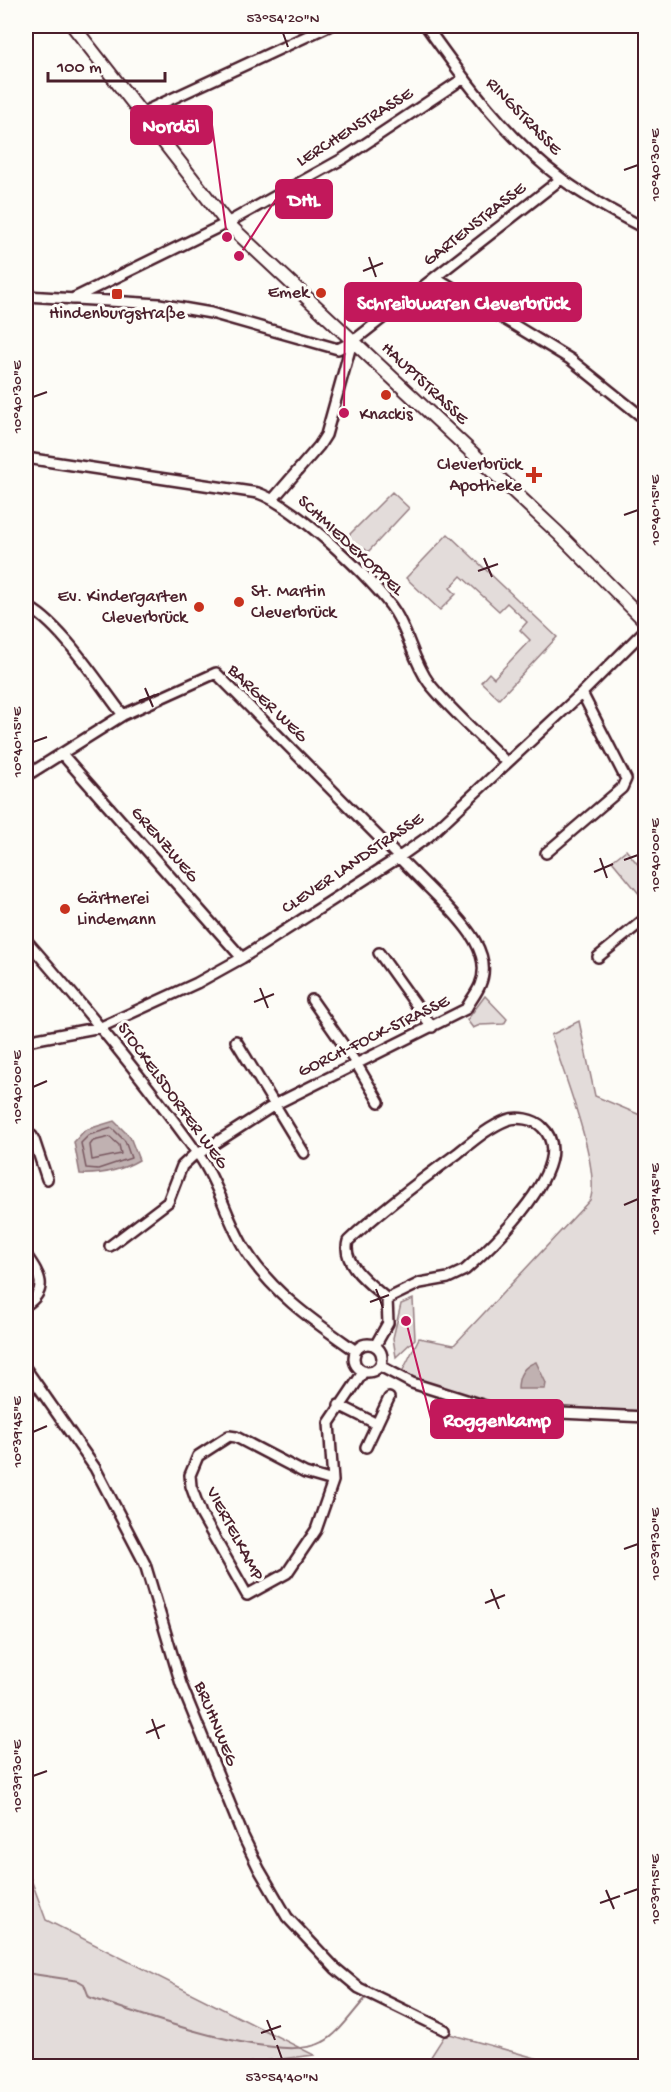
<svg xmlns="http://www.w3.org/2000/svg" width="671" height="2092" font-family="'Gochi Hand',sans-serif">
<rect width="100%" height="100%" fill="#fdfcf7"/>
<filter id="ink" filterUnits="userSpaceOnUse"><feTurbulence type="fractalNoise" baseFrequency=".0167" numOctaves="2"/><feDisplacementMap in="SourceGraphic" scale="12" xChannelSelector="R" yChannelSelector="G"/><feConvolveMatrix kernelMatrix="1 2 1 2 8 2 1 2 1" color-interpolation-filters="sRGB"/></filter>
<g filter="url(#ink)">
<path fill="#e3dcda" stroke="#967e82" stroke-width="1.5" d="M392,492L409,508L368,552L365,549L360,553L345,539Z
M448,534L557,637L499,699L481,682L489,673L494,678L530,640L520,630L527,622L507,603L499,611L461,576L450,588L456,594L440,610L406,578Z
M626,850L645,873V901L612,861Z
M485,996L507,1019L504,1024L480,1025L473,1028L467,1020Z
M579,1021L595,1096L645,1117V1414L571,1417L458,1399L400,1376L419,1338L454,1345L590,1200C602,1170 562,1068 551,1035Z
M413,1299L415,1339L396,1357L393,1338L401,1304Z
M26,1866L46,1920L314,2055L221,2066H26Z
M446,2033L564,2066H425Z"/>
<path fill="#c0b1b1" stroke="#91777b" stroke-width="1.5" d="M114,1121L130,1137L139,1160C120,1171 102,1175 80,1174L74,1142L85,1130Z
M536,1362L546,1383L545,1389H518C518,1376 523,1366 536,1362Z"/>
<g fill="none" stroke-linecap="round" stroke-linejoin="round">
<path stroke="#795961" stroke-width="1.5" d="M112,1128L125,1141L131,1158L98,1169L86,1168L81,1143L89,1135Z
M110,1137L119,1145L121,1154L92,1160L90,1145L93,1141Z"/>
<path stroke="#91777b" stroke-width="2" d="M26,1973L79,1981L84,1984L89,1997C137,2013 280,2066 323,2042C339,2034 353,2012 365,1999"/>
<defs>
<path id="minor" d="M426,26C465,81 507,139 563,180C589,199 617,214 646,229
M141,113L329,26
M435,277L570,359L646,420
M26,296L159,304L211,313L338,349L352,342L561,179
M72,299L227,223L344,158L464,78
M26,458L258,493C293,505 375,580 395,612C409,634 413,661 429,683C451,711 481,736 506,762
M274,498L319,446L326,435L352,342
M26,606C59,621 99,684 123,715
M62,754L242,958
M26,776L123,715L216,673L447,906C465,925 493,955 480,985C477,993 470,1001 466,1009L276,1104L198,1154
M546,853L622,788L626,779L582,693
M26,940C87,1010 146,1081 200,1157C220,1186 227,1221 246,1251C273,1294 315,1322 356,1351
M379,953L432,1027
M598,957L646,918
M312,1000L356,1063L379,1102
M646,1015V1025
M26,1041L101,1027L197,983L242,958L398,858L429,836L582,693L646,629
M236,1041L304,1153
M26,1136H32L34,1140L47,1179
M110,1246L168,1202L182,1166L196,1153
M26,1255C39,1274 50,1289 26,1305
M354 1358a14 14 0 1 1 28 0a14 14 0 1 1-28 0Z
M375,1346L388,1323L387,1299L420,1283L448,1278L465,1270C492,1246 581,1163 542,1127C534,1119 517,1116 507,1120C489,1127 473,1141 458,1153C421,1180 382,1209 348,1241C341,1264 371,1285 387,1299
M380,1366L412,1383L498,1410L646,1417
M26,1369L95,1468L145,1564L181,1684L243,1836L259,1869L287,1917L335,1968L359,1988L445,2030
M339,1405L377,1424
M366,1447L389,1398
M333,1481L305,1473L236,1437L229,1436L198,1456L190,1475L191,1486L201,1514L247,1595L287,1573L316,1530L333,1481L329,1423L364,1371"/>
<path id="major" d="M73,26L227,223L558,533L646,622"/>
</defs>
<use href="#minor" stroke="#4a1f2b" stroke-width="14"/>
<use href="#major" stroke="#4a1f2b" stroke-width="16"/>
<use href="#minor" stroke="#fdfcf7" stroke-width="9"/>
<use href="#major" stroke="#fdfcf7" stroke-width="12"/>
</g>
</g>
<path fill="none" stroke="#4a1f2b" stroke-width="2" d="M283,33L288,47M624,170L638,165M369,257L376,277M363,271L383,263M33,397L47,392M624,515L638,510M484,558L492,577M478,571L498,564M145,688L153,707M139,701L159,694M33,742L47,737M600,858L607,878M624,860L638,855M594,872L613,864M260,988L268,1008M254,1002L274,994M33,1087L47,1081M624,1205L638,1199M376,1289L383,1308M370,1302L389,1295M33,1432L47,1426M624,1549L638,1544M491,1589L499,1609M485,1603L505,1595M152,1719L159,1739M146,1733L165,1725M33,1776L47,1771M606,1890L614,1909M624,1894L638,1889M600,1903L620,1896M267,2020L275,2040M261,2033L281,2026M277,2045L282,2059"/>
<g fill="#c8321e" stroke="#fdfcf7" stroke-width="2">
<circle cx="321" cy="293" r="6"/>
<rect x="111" y="288" width="12" height="12" rx="3"/>
<circle cx="386" cy="395" r="6"/>
<path d="M531 466h6v6h6v6h-6v6h-6v-6h-6v-6h6z"/>
<circle cx="239" cy="602" r="6"/>
<circle cx="199" cy="607" r="6"/>
<circle cx="65" cy="909" r="6"/>
</g>
<g text-anchor="middle" dominant-baseline="central" stroke-width="6" stroke-linejoin="round" paint-order="stroke">
<g font-size="18" fill="#4a1f2b" stroke="#fdfcf7">
<text transform="translate(523 117) rotate(46)">RINGSTRASSE</text>
<text transform="translate(355 128) rotate(-32)">LERCHENSTRASSE</text>
<text transform="translate(475 225) rotate(-38)">GARTENSTRASSE</text>
<text transform="translate(424 384) rotate(43)">HAUPTSTRASSE</text>
<text transform="translate(350 546) rotate(43)">SCHMIEDEKOPPEL</text>
<text transform="translate(267 704) rotate(44)">BARGER WEG</text>
<text transform="translate(164 845) rotate(49)">GRENZWEG</text>
<text transform="translate(353 864) rotate(-34)">CLEVER LANDSTRASSE</text>
<text transform="translate(374 1037) rotate(-26)">GORCH-FOCK-STRASSE</text>
<text transform="translate(172 1096) rotate(54)">STOCKELSDORFER WEG</text>
<text transform="translate(234 1534) rotate(62)">VIERTELKAMP</text>
<text transform="translate(215 1724) rotate(68)">BRUHNWEG</text>
</g>
<g font-size="18" fill="#4a1f2b" stroke="#fdfcf7" text-anchor="end">
<text x="309" y="293">Emek</text>
<text x="117" y="314" text-anchor="middle">Hindenburgstraße</text>
<text x="386" y="415" text-anchor="middle">Knackis</text>
<text x="522" y="465">Cleverbrück<tspan x="522" dy="21">Apotheke</tspan></text>
<text x="251" y="592" text-anchor="start">St. Martin<tspan x="251" dy="21">Cleverbrück</tspan></text>
<text x="187" y="597">Ev. Kindergarten<tspan x="187" dy="21">Cleverbrück</tspan></text>
<text x="77" y="899" text-anchor="start">Gärtnerei<tspan x="77" dy="21">Lindemann</tspan></text>
</g>
</g>
<path fill="none" stroke="#c2185b" stroke-width="2" d="M227 237L212 125M239 256L276 199M344 413L345 302M406 1321L431 1419"/>
<g fill="#c2185b" stroke="#fdfcf7" stroke-width="2">
<circle cx="227" cy="237" r="6"/>
<circle cx="239" cy="256" r="6"/>
<circle cx="344" cy="413" r="6"/>
<circle cx="406" cy="1321" r="6"/>
</g>
<g fill="#c2185b" stroke="#c2185b" stroke-width="2">
<rect x="131" y="106" width="81" height="38" rx="6"/>
<rect x="276" y="180" width="56" height="38" rx="6"/>
<rect x="345" y="283" width="236" height="38" rx="6"/>
<rect x="431" y="1400" width="132" height="38" rx="6"/>
</g>
<g font-size="20" text-anchor="middle" font-weight="bold" fill="#fff">
<text x="171" y="132">Nordöl</text>
<text x="304" y="206">DHL</text>
<text x="463" y="309">Schreibwaren Cleverbrück</text>
<text x="497" y="1426">Roggenkamp</text>
</g>
<rect width="671" height="2092" fill="none" stroke="#fdfcf7" stroke-width="66"/>
<path d="M48 72v9h117v-9" fill="none" stroke="#4a1f2b" stroke-width="3"/>
<text x="57" y="72" font-size="18" fill="#4a1f2b" stroke="#fdfcf7" stroke-width="4.5" paint-order="stroke">100 m</text>
<rect x="33" y="33" width="605" height="2026" fill="none" stroke="#4a1f2b" stroke-width="2"/>
<g font-size="15" text-anchor="middle" fill="#4a1f2b">
<text x="283" y="22">53°54'20"N</text>
<text transform="translate(654 165) rotate(-90)" y="5">10°40'30"E</text>
<text transform="translate(16 397) rotate(-90)" y="5">10°40'30"E</text>
<text transform="translate(654 510) rotate(-90)" y="5">10°40'15"E</text>
<text transform="translate(16 742) rotate(-90)" y="5">10°40'15"E</text>
<text transform="translate(654 855) rotate(-90)" y="5">10°40'00"E</text>
<text transform="translate(16 1087) rotate(-90)" y="5">10°40'00"E</text>
<text transform="translate(654 1199) rotate(-90)" y="5">10°39'45"E</text>
<text transform="translate(16 1432) rotate(-90)" y="5">10°39'45"E</text>
<text transform="translate(654 1544) rotate(-90)" y="5">10°39'30"E</text>
<text transform="translate(16 1776) rotate(-90)" y="5">10°39'30"E</text>
<text transform="translate(654 1889) rotate(-90)" y="5">10°39'15"E</text>
<text x="282" y="2081">53°54'40"N</text>
</g>
</svg>
